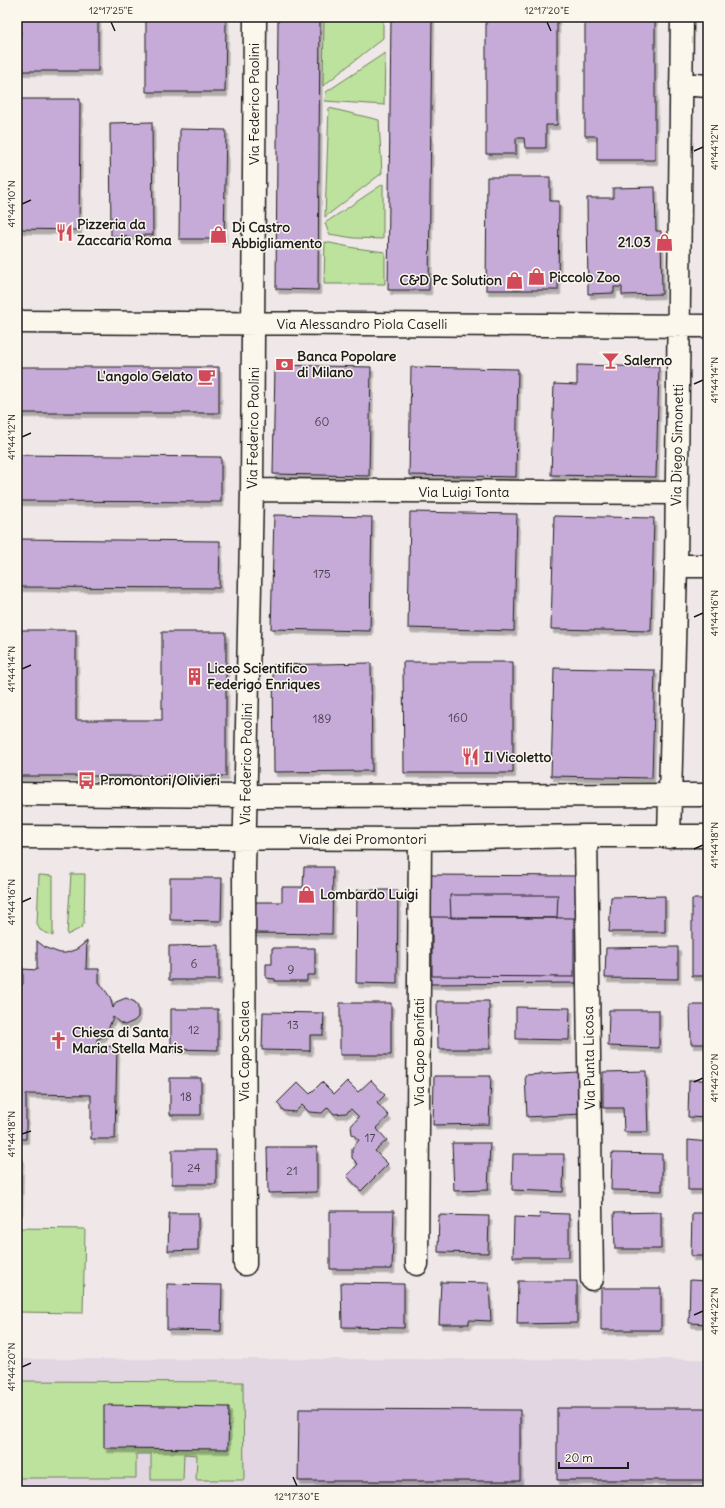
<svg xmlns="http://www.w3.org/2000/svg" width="725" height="1508" font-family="Delius,sans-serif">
<defs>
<filter id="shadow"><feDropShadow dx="2.5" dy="4.5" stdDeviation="0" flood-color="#0004"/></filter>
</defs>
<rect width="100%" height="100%" fill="#f0e8e8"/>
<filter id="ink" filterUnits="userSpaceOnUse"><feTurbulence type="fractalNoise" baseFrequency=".025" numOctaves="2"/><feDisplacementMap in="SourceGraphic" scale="8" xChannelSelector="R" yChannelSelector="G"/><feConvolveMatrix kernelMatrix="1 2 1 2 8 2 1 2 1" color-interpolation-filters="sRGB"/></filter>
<g filter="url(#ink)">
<path fill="#e3d6e3" d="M17,1359H708V1491H17Z"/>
<path fill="#bde29d" stroke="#6c7f5c" d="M324,17H383V38L323,86Z
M385,53L384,105L325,101L326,92Z
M329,108L379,120L382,173L325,217Z
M383,184V239L354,238L329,234L325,223Z
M325,242L355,248L385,252V284H324Z
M71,874H85L84,923L81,928L67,935Z
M39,875L53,876V936L40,930L37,924Z
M17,1228L85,1229L83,1313L17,1312Z
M17,1381L243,1382L244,1480H196L197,1455L184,1454L183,1480H151V1454H136V1478H17Z"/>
<path fill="#c6abd8" stroke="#1c1c1c" filter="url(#shadow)" d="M21,17H98V71H20Z
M146,17H226L225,92H146Z
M278,17H320L318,290L276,289Z
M391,17H432L429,290H388Z
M486,17H557V125H546V148H525L524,138H516V154H486Z
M585,17H655V160H597V136H585Z
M19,99H80L79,230L18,229Z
M152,122L153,235L111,236L110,123Z
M180,129L226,130L224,239H179Z
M487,177H550V201H559L558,290H486Z
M655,187L656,231H661L662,294L622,295V287H614V293L588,294L587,198H613V188Z
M275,365L371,367L369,476L273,474Z
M577,365L659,367L656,477L551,475L554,384L577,385Z
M18,367H219V413H18Z
M411,367L518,369L516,477L409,475Z
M18,455L221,457V502L18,501Z
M410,512L517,514L514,631L408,628Z
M274,515L372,517L370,631L271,629Z
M554,516L654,518L651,631L551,629Z
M18,539L220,541L219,588L17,587Z
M17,630H76V720H162V632H226V776H17Z
M403,662H513V773H404Z
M371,663L372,771L274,772L273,665Z
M554,668L655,670L652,778L551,776Z
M304,867H333L332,934L252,933L253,902H282V887H303Z
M429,875L580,876L577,983L430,984Z
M170,878H222L221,921L170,920Z
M357,890H398L397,984L356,983Z
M450,895H558L557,918H451Z
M665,896V932H609L611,897Z
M692,899H708V976H692Z
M432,917L574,918V977L432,976Z
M37,941L46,948L60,953H66L77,949L87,941L86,969H99V982L110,997L113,1008L116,1002L126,998L135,1002L138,1007V1017L134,1021L125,1025L120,1023L113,1017L107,1032L103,1037L97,1039V1047L117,1046L115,1139H91V1095L26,1094V1139H17V1069H23L22,1041L17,1036V989L23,984V969L37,970Z
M219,945V980H169V946Z
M678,947V979L605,978L606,948Z
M272,948H315V975H307V981H275V979L266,978V964H272Z
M437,1001H489L490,1049H438Z
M340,1003H391V1055H340Z
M690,1005H708V1044H691Z
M516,1007L570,1008L569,1040L516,1039Z
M171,1009H218V1050L171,1049Z
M609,1010H659V1048L608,1046Z
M263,1012L324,1013L323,1035H310V1051L262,1050Z
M646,1071L648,1132H624L623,1108H603V1072Z
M578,1072L580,1114L527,1117L525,1075Z
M434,1076H491L489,1124L433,1125Z
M170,1078H201V1115H170Z
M371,1080L385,1095L377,1103L389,1116L376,1128L387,1140L375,1151L388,1164L361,1191L347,1176L358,1164L352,1158V1148L359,1140L352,1134L351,1126L359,1117L351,1109L346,1113L334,1114L328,1107L322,1113L309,1112L302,1105L295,1112L284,1111L277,1103L298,1082L310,1094L322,1082L334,1094L347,1081L358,1092Z
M689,1080H708V1118L688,1117Z
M688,1140L708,1142V1190H688Z
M452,1143H490L488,1190L454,1191Z
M267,1147H317V1192L268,1193Z
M172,1150H216V1184H172Z
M612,1153L662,1154V1191L611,1190Z
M513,1154H564L563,1192L512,1190Z
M17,1156H21L20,1211H17Z
M330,1211H394L392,1269H330Z
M661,1212V1249H615L614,1213Z
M169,1213H198V1250L168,1251Z
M539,1213L569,1214V1257H513L514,1217L540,1218Z
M692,1213H708V1256H691Z
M439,1215L489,1216L488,1253L438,1252Z
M690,1280L708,1281V1324L689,1323Z
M518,1281H577V1323L517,1324Z
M441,1282L489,1283L491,1321L469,1320V1324H439Z
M341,1283L404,1284V1328L342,1327Z
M167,1284L222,1285L221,1331L167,1330Z
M601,1288H661V1330H601Z
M104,1405L229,1407L228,1449L104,1448Z
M557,1408H708V1480H557Z
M299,1409L520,1410V1481H298Z"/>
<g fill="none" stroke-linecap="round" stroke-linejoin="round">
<defs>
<path id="street" d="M681,84L708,86
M17,322L708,326
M252,490L676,493
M676,566H708
M17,794L245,796L708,795
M586,836L592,1279
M17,837L420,839L586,836H708
M669,837L676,566L682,17
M245,1264L244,868L252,490L255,17
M417,1264L420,839"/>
</defs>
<use href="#street" stroke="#1c1c1c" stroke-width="25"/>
<use href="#street" stroke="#fbf7ec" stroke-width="22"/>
</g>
</g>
<path fill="none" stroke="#1c1c1c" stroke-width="1.5" d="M111,22L115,31M547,22L551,31M694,151L703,147M22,204L31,200M694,384L703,380M22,437L31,433M694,617L703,613M22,669L31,665M694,849L703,845M22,902L31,898M694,1082L703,1078M22,1134L31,1131M694,1315L703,1311M22,1367L31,1363M293,1477L297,1486"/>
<defs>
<symbol id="restaurant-bare" viewBox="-9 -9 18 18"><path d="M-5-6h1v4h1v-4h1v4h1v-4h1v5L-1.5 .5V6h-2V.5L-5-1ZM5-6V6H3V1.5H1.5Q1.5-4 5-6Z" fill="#d1495b" stroke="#fbf7ec" stroke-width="2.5" paint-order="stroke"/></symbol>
<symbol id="shop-bare" viewBox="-9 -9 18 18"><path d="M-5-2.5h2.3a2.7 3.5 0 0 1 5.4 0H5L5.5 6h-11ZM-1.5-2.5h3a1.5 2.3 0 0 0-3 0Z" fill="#d1495b" stroke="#fbf7ec" stroke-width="2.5" paint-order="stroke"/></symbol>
<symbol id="bar-bare" viewBox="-9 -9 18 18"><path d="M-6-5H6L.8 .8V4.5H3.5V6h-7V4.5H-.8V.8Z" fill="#d1495b" stroke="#fbf7ec" stroke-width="2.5" paint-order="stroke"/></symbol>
<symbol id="bank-bare" viewBox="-9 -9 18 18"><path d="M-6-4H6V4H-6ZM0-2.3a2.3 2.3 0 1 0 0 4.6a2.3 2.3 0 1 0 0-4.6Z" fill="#d1495b" stroke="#fbf7ec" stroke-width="2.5" paint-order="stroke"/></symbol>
<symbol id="cafe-bare" viewBox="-9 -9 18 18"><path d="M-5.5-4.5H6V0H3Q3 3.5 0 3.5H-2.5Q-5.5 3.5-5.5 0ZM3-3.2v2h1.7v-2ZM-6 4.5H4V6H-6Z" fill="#d1495b" stroke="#fbf7ec" stroke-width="2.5" paint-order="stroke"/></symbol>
<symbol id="building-bare" viewBox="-9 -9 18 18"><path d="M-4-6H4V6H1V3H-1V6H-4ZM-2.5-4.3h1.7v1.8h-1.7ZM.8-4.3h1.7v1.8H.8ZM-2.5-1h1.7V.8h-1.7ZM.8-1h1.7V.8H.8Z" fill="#d1495b" stroke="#fbf7ec" stroke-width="2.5" paint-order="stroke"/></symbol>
<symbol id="bus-bare" viewBox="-9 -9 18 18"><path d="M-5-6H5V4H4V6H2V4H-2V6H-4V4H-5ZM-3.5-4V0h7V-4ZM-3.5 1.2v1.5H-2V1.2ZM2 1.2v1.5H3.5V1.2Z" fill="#d1495b" stroke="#fbf7ec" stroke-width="2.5" paint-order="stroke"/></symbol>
<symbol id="church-bare" viewBox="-9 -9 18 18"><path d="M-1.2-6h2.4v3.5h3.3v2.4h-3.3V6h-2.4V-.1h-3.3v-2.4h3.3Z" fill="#d1495b" stroke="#fbf7ec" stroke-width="2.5" paint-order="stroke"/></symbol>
</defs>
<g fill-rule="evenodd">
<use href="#restaurant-bare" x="52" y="220" width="25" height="25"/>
<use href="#shop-bare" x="206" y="222" width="25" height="25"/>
<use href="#shop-bare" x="652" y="230" width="25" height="25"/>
<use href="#shop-bare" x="524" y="264" width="25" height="25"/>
<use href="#shop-bare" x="502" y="268" width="25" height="25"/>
<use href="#bar-bare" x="598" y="348" width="25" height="25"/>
<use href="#bank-bare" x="272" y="352" width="25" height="25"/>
<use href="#cafe-bare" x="194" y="364" width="25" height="25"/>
<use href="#building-bare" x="182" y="664" width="25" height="25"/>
<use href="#restaurant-bare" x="458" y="744" width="25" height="25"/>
<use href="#bus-bare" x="74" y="768" width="25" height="25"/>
<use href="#shop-bare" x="294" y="882" width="25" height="25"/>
<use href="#church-bare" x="46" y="1028" width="25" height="25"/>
</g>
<g text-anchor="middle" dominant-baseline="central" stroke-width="3" stroke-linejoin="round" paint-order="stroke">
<g font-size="12" fill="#46404b">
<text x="322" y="421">60</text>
<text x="322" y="573">175</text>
<text x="458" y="717">160</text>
<text x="322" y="718">189</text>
<text x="194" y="963">6</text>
<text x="291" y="969">9</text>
<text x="293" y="1024">13</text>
<text x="194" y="1029">12</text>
<text x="186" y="1096">18</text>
<text x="370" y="1137">17</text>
<text x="194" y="1167">24</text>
<text x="292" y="1170">21</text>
</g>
<g font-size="14" fill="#1c1c1c" stroke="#fbf7ec">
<text transform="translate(254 104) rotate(-90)">Via Federico Paolini</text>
<text x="362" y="324">Via Alessandro Piola Caselli</text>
<text transform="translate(253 428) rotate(-89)">Via Federico Paolini</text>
<text transform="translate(677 445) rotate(-89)">Via Diego Simonetti</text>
<text x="464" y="492">Via Luigi Tonta</text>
<text transform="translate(246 764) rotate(-89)">Via Federico Paolini</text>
<text x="363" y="839">Viale dei Promontori</text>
<text transform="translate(244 1051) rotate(-90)">Via Capo Scalea</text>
<text transform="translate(419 1052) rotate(-90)">Via Capo Bonifati</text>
<text transform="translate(589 1058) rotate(-91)">Via Punta Licosa</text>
</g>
<g font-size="14" font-weight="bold" fill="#1c1c1c" stroke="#fbf7ec" text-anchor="start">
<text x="77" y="224">Pizzeria da<tspan x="77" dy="16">Zaccaria Roma</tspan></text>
<text x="232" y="227">Di Castro<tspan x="232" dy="16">Abbigliamento</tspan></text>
<text x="651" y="242" text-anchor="end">21.03</text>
<text x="549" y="277">Piccolo Zoo</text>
<text x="502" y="280" text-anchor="end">C&amp;D Pc Solution</text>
<text x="297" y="356">Banca Popolare<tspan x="297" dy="16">di Milano</tspan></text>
<text x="624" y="360">Salerno</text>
<text x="193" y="376" text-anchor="end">L'angolo Gelato</text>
<text x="207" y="668">Liceo Scientifico<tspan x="207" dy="16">Federigo Enriques</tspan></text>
<text x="484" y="757">Il Vicoletto</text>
<text x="100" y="780">Promontori/Olivieri</text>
<text x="320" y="894">Lombardo Luigi</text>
<text x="72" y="1032">Chiesa di Santa<tspan x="72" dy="16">Maria Stella Maris</tspan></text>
</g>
</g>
<rect width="725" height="1508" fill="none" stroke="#fbf7ec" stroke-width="44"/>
<path d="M559 1462v6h69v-6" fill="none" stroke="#1c1c1c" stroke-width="2"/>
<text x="565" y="1462" font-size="12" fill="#1c1c1c" stroke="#fbf7ec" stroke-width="3" paint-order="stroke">20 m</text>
<rect x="22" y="22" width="681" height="1464" fill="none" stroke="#1c1c1c" stroke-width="1.5"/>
<g font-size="10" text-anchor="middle" fill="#1c1c1c">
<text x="111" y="14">12°17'25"E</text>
<text x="547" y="14">12°17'20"E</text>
<text transform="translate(714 147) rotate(-90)" y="4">41°44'12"N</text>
<text transform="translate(11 204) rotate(-90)" y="4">41°44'10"N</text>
<text transform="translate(714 380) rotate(-90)" y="4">41°44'14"N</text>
<text transform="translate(11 437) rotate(-90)" y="4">41°44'12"N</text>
<text transform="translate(714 613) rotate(-90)" y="4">41°44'16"N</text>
<text transform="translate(11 669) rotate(-90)" y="4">41°44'14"N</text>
<text transform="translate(714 845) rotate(-90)" y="4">41°44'18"N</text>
<text transform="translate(11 902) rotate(-90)" y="4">41°44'16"N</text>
<text transform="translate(714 1078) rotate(-90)" y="4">41°44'20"N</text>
<text transform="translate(11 1134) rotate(-90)" y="4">41°44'18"N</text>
<text transform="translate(714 1311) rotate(-90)" y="4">41°44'22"N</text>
<text transform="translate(11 1367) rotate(-90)" y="4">41°44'20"N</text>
<text x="297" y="1500">12°17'30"E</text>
</g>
</svg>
